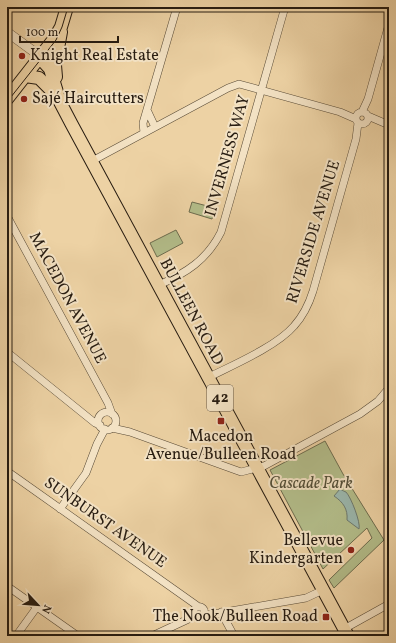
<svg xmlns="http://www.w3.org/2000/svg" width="396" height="643" font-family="Vollkorn,serif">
<rect width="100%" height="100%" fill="#edd2a4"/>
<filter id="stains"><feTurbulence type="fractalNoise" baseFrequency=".005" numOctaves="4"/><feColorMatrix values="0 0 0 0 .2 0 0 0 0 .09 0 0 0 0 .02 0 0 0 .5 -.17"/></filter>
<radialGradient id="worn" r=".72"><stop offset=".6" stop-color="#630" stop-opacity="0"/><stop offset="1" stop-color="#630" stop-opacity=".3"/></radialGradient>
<path fill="#b3bd8a" stroke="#6d6c4e" d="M192,202L215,208L212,219L189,212Z
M176,230L183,243L157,257L150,243Z
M325,441L343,474L384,540L334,588L329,580L372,538L367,528L323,569L270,470Z"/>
<path fill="#9ab6ac" stroke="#6c786e" d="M340,489C342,490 345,492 346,492C351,497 361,523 359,529L347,520C348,509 343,502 334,496Z"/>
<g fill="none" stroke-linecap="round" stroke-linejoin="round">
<defs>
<path id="minor" d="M356 118a6 6 0 1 1 12 0a6 6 0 1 1-12 0Z
M148,112L155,127
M362,112L368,99L389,24
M368,116L389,125
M144,133L143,123L177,7
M92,161L228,88L239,84L340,112L356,119
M7,216L108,403L112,414
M159,285C186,273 207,260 221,232L285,7
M7,352L95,423L100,425
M209,377C233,365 277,346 294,326C303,316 309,304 313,291L356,139L358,123
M98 421a9 9 0 1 1 18 0a9 9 0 1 1-18 0Z
M112,428L130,432L241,472L264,466L360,414L378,401L389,388
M7,471L199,607
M60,509L86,473L97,444L105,429
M7,586L78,636
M193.5 612a5.5 5.5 0 1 1 11 0a5.5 5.5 0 1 1-11 0Z
M221,612L234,636
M202,616L306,598L323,590
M344,629L389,604
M16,636L37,607
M152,636L195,616"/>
<path id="tertiary" d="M7,32L33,51L40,58"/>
<path id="primary" d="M40,58L50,69L60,102L71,123L348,636
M25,76L39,78L53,92
M56,77L55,65L61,32
M7,99L54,39L61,27L67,7"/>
</defs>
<use href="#minor" stroke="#584a36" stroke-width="8"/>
<use href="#tertiary" stroke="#584a36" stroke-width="10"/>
<use href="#primary" stroke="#271c11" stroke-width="14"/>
<use href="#minor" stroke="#f3e2c4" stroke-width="7"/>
<use href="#tertiary" stroke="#f3e2c4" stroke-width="9"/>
<use href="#primary" stroke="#edd2a4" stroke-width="12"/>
<path stroke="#271c11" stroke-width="1" d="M7,102L56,40L62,27L68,7"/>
</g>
<g fill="#8f2418" stroke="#f3e2c4" stroke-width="1.5">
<circle cx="22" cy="56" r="4"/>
<circle cx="24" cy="99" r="4"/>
<rect x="217" y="417" width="8" height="8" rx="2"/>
<circle cx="351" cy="550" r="4"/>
<rect x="322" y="613" width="8" height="8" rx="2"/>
</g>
<g text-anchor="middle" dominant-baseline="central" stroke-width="4" stroke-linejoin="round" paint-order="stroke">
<rect fill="#f3e2c4" stroke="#645747" stroke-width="1" x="207" y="385" width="26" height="26" rx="3"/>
<g font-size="15" font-weight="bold" fill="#271c11">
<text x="220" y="398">42</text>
</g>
<g font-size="16" fill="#271c11" stroke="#f3e2c4" text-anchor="start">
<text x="30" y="56">Knight Real Estate</text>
<text x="32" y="99">Sajé Haircutters</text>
<text x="221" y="437" text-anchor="middle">Macedon<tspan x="221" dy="18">Avenue/Bulleen Road</tspan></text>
<text x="343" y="541" text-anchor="end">Bellevue<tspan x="343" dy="18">Kindergarten</tspan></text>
<text x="318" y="617" text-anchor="end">The Nook/Bulleen Road</text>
</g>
<g font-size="16" fill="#271c11" stroke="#f3e2c4">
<text transform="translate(228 156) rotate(-74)">INVERNESS WAY</text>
<text transform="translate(314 232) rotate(-73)">RIVERSIDE AVENUE</text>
<text transform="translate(67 298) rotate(62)">MACEDON AVENUE</text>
<text transform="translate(191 312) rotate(62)">BULLEEN ROAD</text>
<text transform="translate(105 523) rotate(35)">SUNBURST AVENUE</text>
</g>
<g font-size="16" font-style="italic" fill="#514c35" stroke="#f3e2c4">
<text x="311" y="484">Cascade Park</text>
</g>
</g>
<rect width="396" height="643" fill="none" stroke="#edd2a4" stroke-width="24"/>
<rect x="8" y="8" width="380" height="627" fill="none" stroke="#271c11" stroke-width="2"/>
<rect x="12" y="12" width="372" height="619" fill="none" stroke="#271c11"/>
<g transform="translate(38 605) rotate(116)" stroke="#f3e2c4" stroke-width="3" paint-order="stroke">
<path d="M0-3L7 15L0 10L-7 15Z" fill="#271c11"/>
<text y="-6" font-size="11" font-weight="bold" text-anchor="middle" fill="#271c11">N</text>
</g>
<path d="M20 36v6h98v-6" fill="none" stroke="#271c11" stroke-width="2"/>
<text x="26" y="36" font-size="12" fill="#271c11" stroke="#f3e2c4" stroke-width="3" paint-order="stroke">100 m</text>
<rect width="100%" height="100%" filter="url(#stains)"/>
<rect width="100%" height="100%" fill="url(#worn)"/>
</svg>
